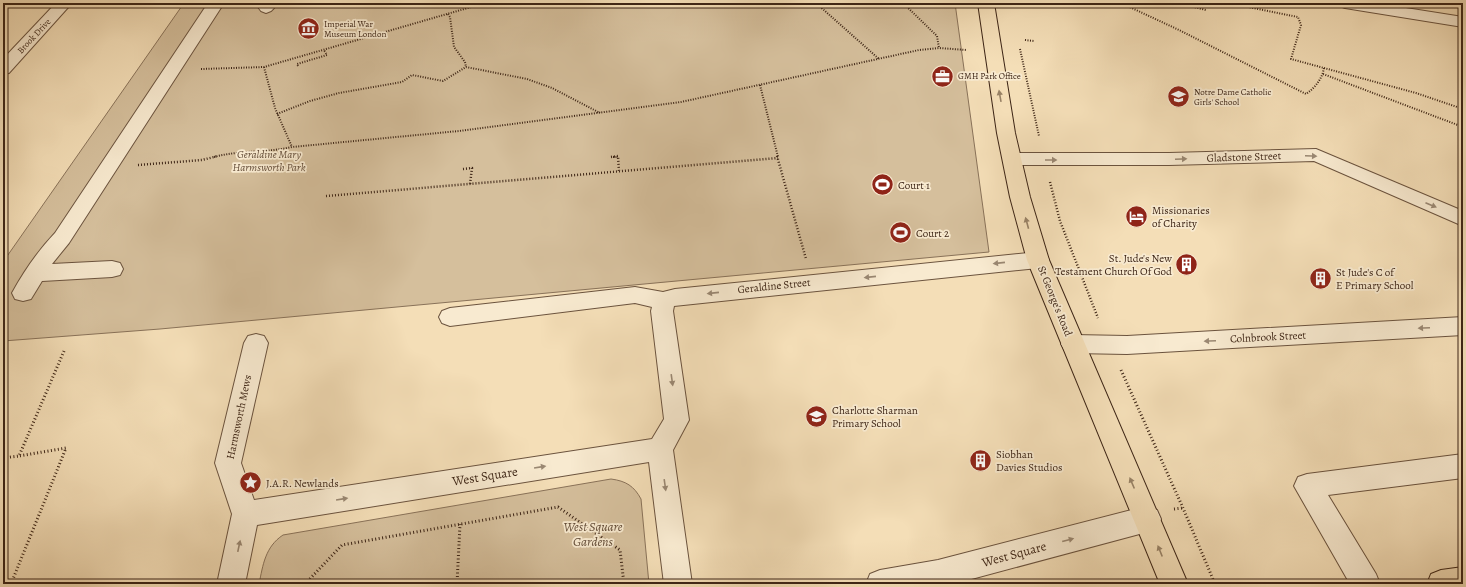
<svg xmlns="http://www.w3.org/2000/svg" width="1466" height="587" font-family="Alegreya,serif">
<rect width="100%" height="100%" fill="#f4deb7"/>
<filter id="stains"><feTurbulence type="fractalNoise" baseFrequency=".005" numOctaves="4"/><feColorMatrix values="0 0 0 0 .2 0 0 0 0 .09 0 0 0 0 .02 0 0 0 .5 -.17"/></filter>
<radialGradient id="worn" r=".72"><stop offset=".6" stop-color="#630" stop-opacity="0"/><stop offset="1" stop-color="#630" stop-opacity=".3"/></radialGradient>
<path fill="#d5bf9c" stroke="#897259" d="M184,3H955L989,252L160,329L3,341V262Z
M611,479C626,481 634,486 641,499L649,584H259C263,565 265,547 283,535Z"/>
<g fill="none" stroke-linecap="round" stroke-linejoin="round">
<defs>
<path id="minor" d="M56,3H72L9,73L3,74V59Z
M208,3H224L69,243L52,264L112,261L120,263L123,269L120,275L112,277L42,281L31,299L23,301L15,299L12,293C24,271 38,251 55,233Z
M255,3H271L274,8L271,11L266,13L261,11Z
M1337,3H1374L1463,17V27L1345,8L1340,6Z
M1316,149L1463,211V226L1314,161L1169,165H1012L1005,163L1003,159L1005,155L1012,153H1169Z
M1038,252L1046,254L1049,260L1046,266L1038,268L674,306L673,311L689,420L673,450L692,584H664L649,462L257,525L245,584H217L232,514L215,463L244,343L248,336L256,334L264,336L268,343L241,463L254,500L652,439L664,419L651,311L652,307L635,303L450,326L442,323L439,317L442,311L450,308L635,287L663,292L675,289Z
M1463,317V335L1127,354L1073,353L1065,351L1061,344L1065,337L1073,335L1127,336Z
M1463,454V478L1328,495L1376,574L1380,584H1350L1294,486L1298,477L1307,474Z
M1147,506L1157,510L1161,519L1157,528L1147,532L953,584H866L870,574L880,570L938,560Z"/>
<path id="major" d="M978,3H994L1015,133L1030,197L1049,260L1188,584H1160L1027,260L1010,197L997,133Z
M1463,567V584H1427L1431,574L1441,570Z"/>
</defs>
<use href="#minor" stroke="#6b533e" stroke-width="2"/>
<use href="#major" stroke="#3d2516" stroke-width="2"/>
<path stroke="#3d2516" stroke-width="2" stroke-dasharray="1 1.5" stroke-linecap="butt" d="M816,3L879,59
M903,3L937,36L939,48
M1121,3L1179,30L1306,94C1315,88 1322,79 1324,68L1291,59L1301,25L1298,17L1228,3
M1178,3L1206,10
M448,14L450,17L454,47L465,62L466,67
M1025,40L1034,41
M1020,49L1039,136
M298,66L297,64L327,55L324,50
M264,67L275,108L292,147
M1324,68L1416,93L1463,109
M201,69L264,67L485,3
M1323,74L1463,127
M760,85L778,157
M277,114L310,101L339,93L402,82L412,75L443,81L466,67L527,79L552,88L600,113
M214,157C240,150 266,153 292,147L459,131L681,102L919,50L939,48L967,50
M613,157H618"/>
<path stroke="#3d2516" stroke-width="2.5" stroke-dasharray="1 2" stroke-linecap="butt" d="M777,156L806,259
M611,157L618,156L619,172
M138,165L202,160L218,156
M463,169L472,168L470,184
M1050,182L1060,221L1098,318
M326,196L778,158"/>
<path stroke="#3d2516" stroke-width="3" stroke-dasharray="1 2.5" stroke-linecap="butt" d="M1121,370L1183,508L1215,584
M3,458L19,456L64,351
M1174,509L1183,508
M11,584L66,448L19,456
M305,584L342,545L558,507L620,550L624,584
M457,584L460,524"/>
<use href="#minor" fill="#f8ead0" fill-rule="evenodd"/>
<use href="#major" fill="#f4deb7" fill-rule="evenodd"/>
</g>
<defs><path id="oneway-solid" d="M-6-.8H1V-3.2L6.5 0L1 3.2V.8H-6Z"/></defs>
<g fill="#988266">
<use href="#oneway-solid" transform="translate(1000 96) rotate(-100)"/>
<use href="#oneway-solid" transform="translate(1027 223) rotate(-105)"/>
<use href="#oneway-solid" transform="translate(1132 483) rotate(-113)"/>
<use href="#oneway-solid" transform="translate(1160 551) rotate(-112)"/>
</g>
<g fill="#9a8873">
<use href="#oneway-solid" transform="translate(1311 156) rotate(2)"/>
<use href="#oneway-solid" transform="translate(1181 159) rotate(-2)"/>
<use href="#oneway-solid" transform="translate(1051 160)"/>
<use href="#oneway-solid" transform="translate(1431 205) rotate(23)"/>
<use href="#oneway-solid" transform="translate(999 263) rotate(174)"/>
<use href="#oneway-solid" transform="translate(870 277) rotate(174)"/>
<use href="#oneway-solid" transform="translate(713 293) rotate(174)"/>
<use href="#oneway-solid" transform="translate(1424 328) rotate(177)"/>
<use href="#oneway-solid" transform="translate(1210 341) rotate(177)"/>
<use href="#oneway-solid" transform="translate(672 380) rotate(82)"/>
<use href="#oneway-solid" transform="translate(540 467) rotate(-9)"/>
<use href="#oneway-solid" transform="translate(665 485) rotate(82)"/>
<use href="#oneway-solid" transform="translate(342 499) rotate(-9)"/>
<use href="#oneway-solid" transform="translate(1068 540) rotate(-15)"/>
<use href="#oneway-solid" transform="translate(239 546) rotate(-78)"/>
</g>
<defs>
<symbol id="museum-disc" viewBox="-11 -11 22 22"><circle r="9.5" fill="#8f2418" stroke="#f8ead0"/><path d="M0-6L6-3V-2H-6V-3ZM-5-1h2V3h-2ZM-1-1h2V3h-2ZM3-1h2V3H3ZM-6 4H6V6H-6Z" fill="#fff"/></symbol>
<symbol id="office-disc" viewBox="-11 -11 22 22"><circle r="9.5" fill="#8f2418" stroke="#f8ead0"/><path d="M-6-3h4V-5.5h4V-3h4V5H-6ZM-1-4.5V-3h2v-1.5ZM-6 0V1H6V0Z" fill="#fff"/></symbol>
<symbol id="school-disc" viewBox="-11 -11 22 22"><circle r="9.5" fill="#8f2418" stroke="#f8ead0"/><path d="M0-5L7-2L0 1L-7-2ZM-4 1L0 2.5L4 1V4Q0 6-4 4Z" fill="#fff"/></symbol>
<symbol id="stadium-disc" viewBox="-11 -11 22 22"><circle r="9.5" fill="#8f2418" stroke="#f8ead0"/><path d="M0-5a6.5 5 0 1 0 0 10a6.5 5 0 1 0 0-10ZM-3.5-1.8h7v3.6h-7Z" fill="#fff"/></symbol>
<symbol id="hotel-disc" viewBox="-11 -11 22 22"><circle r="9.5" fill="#8f2418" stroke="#f8ead0"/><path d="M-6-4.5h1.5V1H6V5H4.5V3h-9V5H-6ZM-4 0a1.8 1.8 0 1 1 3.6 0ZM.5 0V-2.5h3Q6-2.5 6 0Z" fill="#fff"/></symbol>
<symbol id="building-disc" viewBox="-11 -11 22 22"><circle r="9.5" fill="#8f2418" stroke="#f8ead0"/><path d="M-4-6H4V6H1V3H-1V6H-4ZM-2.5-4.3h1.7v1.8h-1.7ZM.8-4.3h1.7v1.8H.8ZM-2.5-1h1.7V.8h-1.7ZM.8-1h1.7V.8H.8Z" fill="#fff"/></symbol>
<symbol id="sight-disc" viewBox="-11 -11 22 22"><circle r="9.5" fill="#8f2418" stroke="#f8ead0"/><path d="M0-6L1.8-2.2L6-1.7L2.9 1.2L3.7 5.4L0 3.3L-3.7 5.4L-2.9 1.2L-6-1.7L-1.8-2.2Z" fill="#fff"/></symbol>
</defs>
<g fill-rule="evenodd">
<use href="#museum-disc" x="296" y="16" width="25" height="25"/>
<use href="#office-disc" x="930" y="64" width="25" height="25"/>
<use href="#school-disc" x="1166" y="84" width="25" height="25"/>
<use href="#stadium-disc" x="870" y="172" width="25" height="25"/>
<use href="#hotel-disc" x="1124" y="204" width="25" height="25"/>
<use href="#stadium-disc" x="888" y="220" width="25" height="25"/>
<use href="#building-disc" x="1174" y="252" width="25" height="25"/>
<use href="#building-disc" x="1308" y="266" width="25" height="25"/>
<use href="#school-disc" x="804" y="404" width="25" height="25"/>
<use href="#building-disc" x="968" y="448" width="25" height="25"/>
<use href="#sight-disc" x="238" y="470" width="25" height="25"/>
</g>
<g text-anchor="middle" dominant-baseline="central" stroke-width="3.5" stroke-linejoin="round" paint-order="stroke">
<g font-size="9" fill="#3d2516" stroke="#f8ead0" text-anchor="start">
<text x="324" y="24">Imperial War<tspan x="324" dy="10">Museum London</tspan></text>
<text x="958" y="76">GMH Park Office</text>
<text x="1194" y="92">Notre Dame Catholic<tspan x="1194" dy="10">Girls' School</tspan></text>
</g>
<g font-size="9" fill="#3d2516" stroke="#f8ead0">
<text transform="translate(34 36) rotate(-47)">Brook Drive</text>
</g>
<g font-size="11" font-style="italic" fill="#634c38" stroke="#f8ead0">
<text x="269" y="154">Geraldine Mary<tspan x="269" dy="13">Harmsworth Park</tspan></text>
</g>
<g font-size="11" fill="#3d2516" stroke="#f8ead0">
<text transform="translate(1244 157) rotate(-2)">Gladstone Street</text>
<text transform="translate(774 286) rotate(-6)">Geraldine Street</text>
<text transform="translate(1055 301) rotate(68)">St George's Road</text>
<text transform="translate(1268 337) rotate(-3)">Colnbrook Street</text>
<text transform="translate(239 417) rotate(-78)">Harmsworth Mews</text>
</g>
<g font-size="11" fill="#3d2516" stroke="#f8ead0" text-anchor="start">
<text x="898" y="185">Court 1</text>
<text x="1152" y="210">Missionaries<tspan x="1152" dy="13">of Charity</tspan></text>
<text x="916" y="233">Court 2</text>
<text x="1172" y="258" text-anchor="end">St. Jude's New<tspan x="1172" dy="13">Testament Church Of God</tspan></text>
<text x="1336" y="272">St Jude's C of<tspan x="1336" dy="13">E Primary School</tspan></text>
<text x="832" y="410">Charlotte Sharman<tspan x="832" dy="13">Primary School</tspan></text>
<text x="996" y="454">Siobhan<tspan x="996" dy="13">Davies Studios</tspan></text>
<text x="266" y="483">J.A.R. Newlands</text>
</g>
<g font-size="13" fill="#3d2516" stroke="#f8ead0">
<text transform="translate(485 476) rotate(-9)">West Square</text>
<text transform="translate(1014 554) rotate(-15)">West Square</text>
</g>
<g font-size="13" font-style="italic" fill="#634c38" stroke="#f8ead0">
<text x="593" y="526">West Square<tspan x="593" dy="15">Gardens</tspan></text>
</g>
</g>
<rect width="1466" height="587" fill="none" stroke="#f4deb7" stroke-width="16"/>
<rect x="4" y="4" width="1458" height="579" fill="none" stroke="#3d2516" stroke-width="2"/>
<rect x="8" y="8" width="1450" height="571" fill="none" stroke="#3d2516"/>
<rect width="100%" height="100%" filter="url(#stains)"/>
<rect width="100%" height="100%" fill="url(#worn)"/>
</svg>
